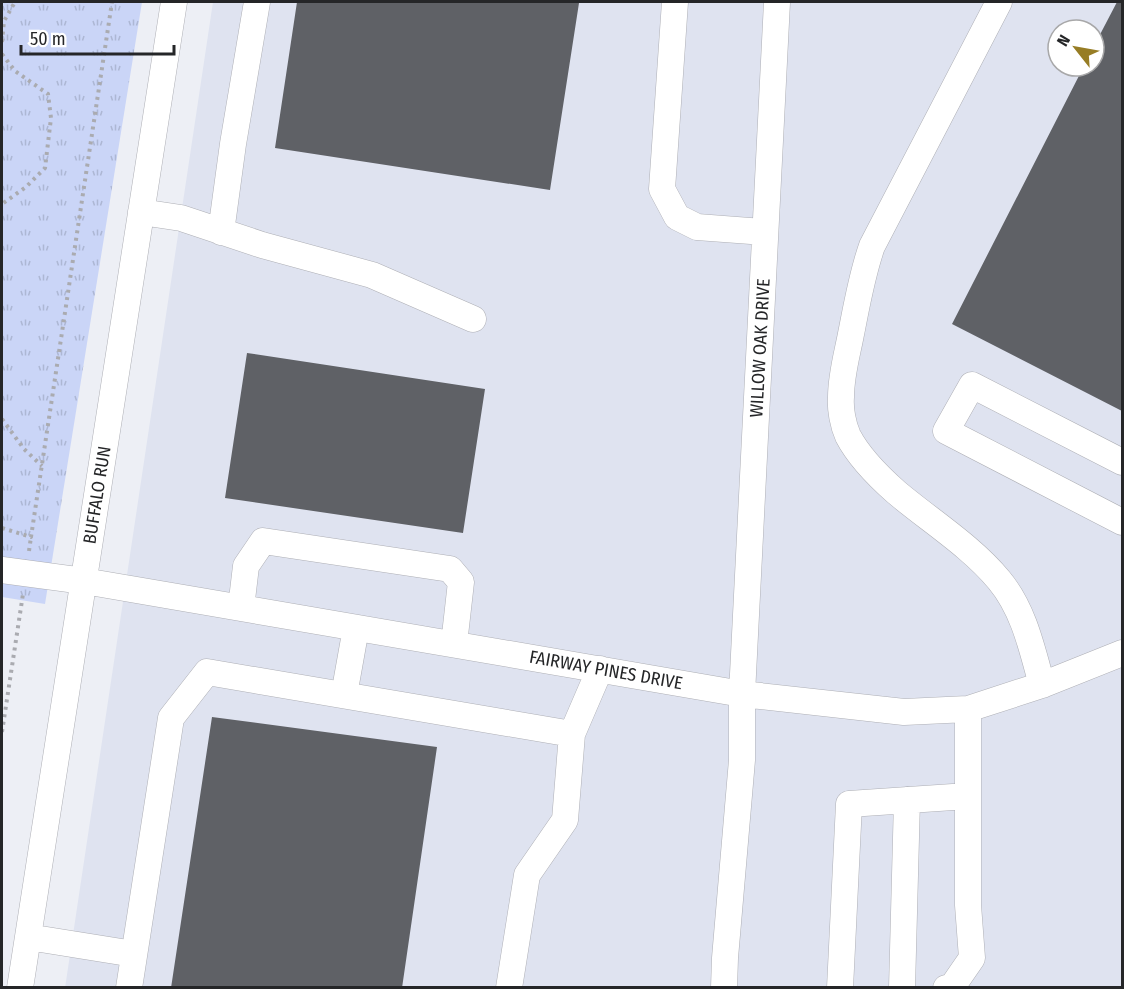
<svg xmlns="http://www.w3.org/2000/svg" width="1124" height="989" font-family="'Fira Sans Condensed',sans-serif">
<defs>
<pattern id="grass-tufts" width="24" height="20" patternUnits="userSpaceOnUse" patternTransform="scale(1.5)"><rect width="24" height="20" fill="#cad5f7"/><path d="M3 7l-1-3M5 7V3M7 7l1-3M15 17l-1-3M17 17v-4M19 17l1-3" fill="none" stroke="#adb7d4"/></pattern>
</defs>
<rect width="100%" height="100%" fill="#edeff5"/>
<path fill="#dfe3f0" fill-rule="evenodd" d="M213,2H1122V987L65,988ZM1058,30H1094V66H1058Z"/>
<path fill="url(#grass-tufts)" d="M2,2H142L45,604L2,597Z"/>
<path fill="#5f6166" d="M297,2L579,3L550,190L275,148Z
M1117,2H1122V411L952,324L1084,66H1094V46Z
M247,353L485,389L463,533L225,498Z
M212,717L437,747L402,988H171Z"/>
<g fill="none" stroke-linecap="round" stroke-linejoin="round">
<defs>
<path id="minor" d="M675,2L662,189L677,217L697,227L765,232
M999,2L872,246C862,274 857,304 851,334C847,355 841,375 841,397C840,409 843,425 848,436C859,457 879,477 896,492C929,520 971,546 999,580C1024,610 1032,649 1042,685
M141,212L181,218L262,245L372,275L473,319
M221,232L233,144L257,2
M1122,462L972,385L946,431L1122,522
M2,570L84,581L742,694L904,712L968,709L1042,685L1122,653
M241,608L246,566L263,541L450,569L461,582L454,644
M344,695L356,628
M572,734L600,669
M28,937L134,954
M20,988L174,2
M129,988L171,718L207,672L572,734L565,820L527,875L509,988
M724,988L725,958L742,760V694L777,2
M840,988L849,804L968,796
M902,988L907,800
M946,988L952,987L972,958L968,905V709"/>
</defs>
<use href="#minor" stroke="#aeafb5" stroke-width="27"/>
<path stroke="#aaabb0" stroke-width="4" stroke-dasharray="3 4.5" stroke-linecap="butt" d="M2,42L4,21L15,2
M2,54L15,71L48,94L51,118L45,168L26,187L2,204
M2,419L24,449L42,466
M2,528L31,537L112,2
M29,551L31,537
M2,732L23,594"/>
<use href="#minor" stroke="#fff" stroke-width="26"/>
</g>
<g text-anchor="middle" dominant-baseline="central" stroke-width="6" stroke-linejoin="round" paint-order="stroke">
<g font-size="18" fill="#252628" stroke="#fff">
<text transform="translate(760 348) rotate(-87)">WILLOW OAK DRIVE</text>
<text transform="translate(97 495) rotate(-81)">BUFFALO RUN</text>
<text transform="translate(606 670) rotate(10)">FAIRWAY PINES DRIVE</text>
</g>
</g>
<rect width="1124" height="989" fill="none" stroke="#252628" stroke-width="6"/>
<g transform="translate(1076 48) rotate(301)"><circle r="28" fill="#ffffff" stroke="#a8a8a9" stroke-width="1.5"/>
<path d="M0-4.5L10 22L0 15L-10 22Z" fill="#977d25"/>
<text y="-9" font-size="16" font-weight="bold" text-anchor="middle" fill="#252628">N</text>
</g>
<path d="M21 45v9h153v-9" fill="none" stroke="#252628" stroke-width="3"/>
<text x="30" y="45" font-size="18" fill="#252628" stroke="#ffffff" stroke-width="4.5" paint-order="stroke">50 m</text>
</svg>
